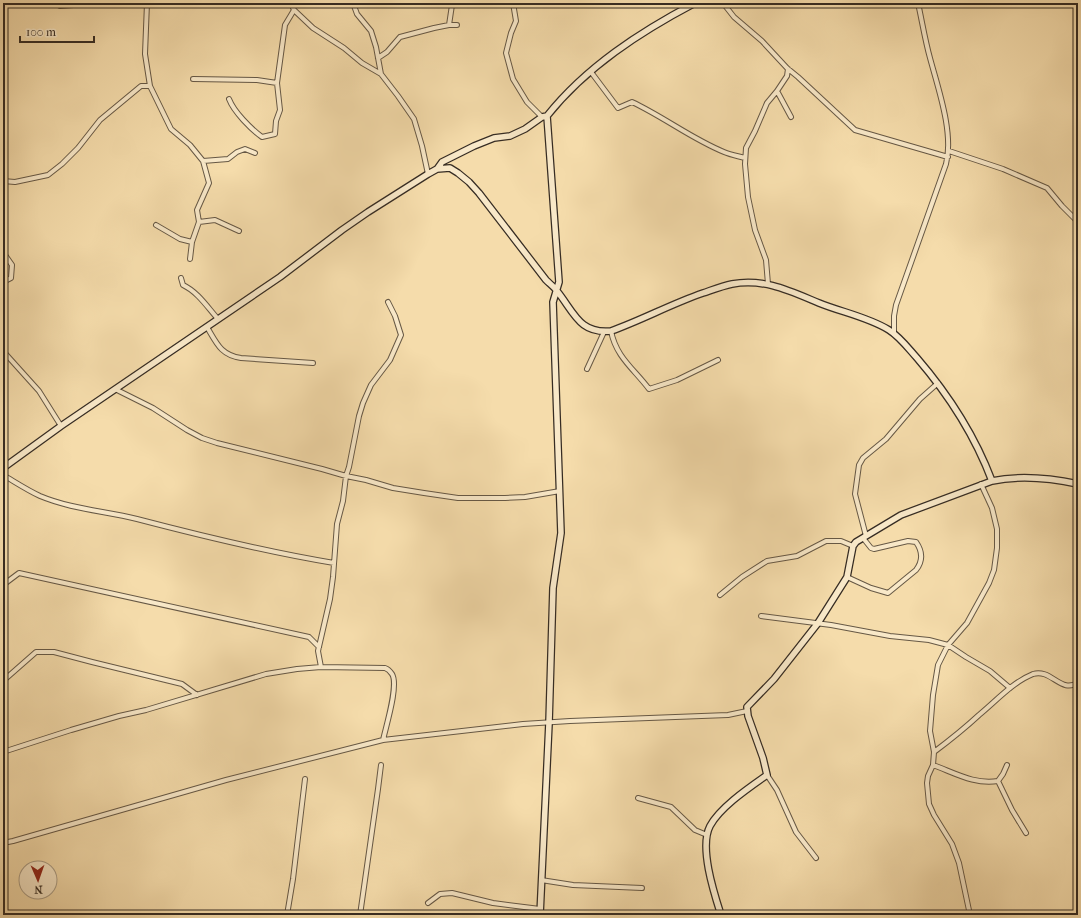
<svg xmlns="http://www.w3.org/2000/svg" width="1081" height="918" font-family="'IM FELL French Canon',serif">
<rect width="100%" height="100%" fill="#f5dcab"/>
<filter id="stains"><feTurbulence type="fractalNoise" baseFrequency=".005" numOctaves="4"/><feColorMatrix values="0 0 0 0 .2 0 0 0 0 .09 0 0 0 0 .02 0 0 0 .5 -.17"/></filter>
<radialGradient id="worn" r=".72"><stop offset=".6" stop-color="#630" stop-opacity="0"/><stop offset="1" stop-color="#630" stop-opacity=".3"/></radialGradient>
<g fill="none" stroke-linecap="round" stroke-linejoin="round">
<defs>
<path id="street" d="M147,3L145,54L150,86
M291,3L294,10L313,28L344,48L362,63L381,74L398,96L414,119L422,146L428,174
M353,3L357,14L371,31L376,47L381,74
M513,3L516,21L511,33L506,53L513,79L527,102L542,117
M723,3L734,17L762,41L787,68L798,77L855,130L948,157
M60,6L100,3
M449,25L452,5L451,3
M378,58L387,52L400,37L434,28L449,25H457
M788,69L787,76L777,91L791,117
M591,72L618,108L632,102C664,117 692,139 724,152C731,155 738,156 745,158
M193,79L257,80L277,83
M229,99C234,112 251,129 262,137L275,134L276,121L280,110L277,83L285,25L294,10
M949,151L1003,169L1047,188L1062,206L1078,222
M203,161L228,159L237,152L245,149L255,153
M3,181L15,182L48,175L62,164L78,148L100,120L141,86H150L171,129L190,145L203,161L209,183L197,210L199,222L192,242L190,259
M199,222L215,220L239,231
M156,225L180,239L192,242
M3,245L5,255L12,265L11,278L3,282
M181,278L183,285C198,292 208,308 218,319
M768,284L766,260L755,230L748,197L745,164L746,148L755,131L767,103L777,91
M207,327C217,344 221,355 241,358L313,363
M611,331C616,357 634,369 649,389L677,380L718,360
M894,334V316L896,305L946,164C954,133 938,88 930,58C925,40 922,21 918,3
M3,351L39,391L61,426
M587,369L604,332
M115,389L153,408L187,430L202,438L217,443L322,469L346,476L366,480L393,488L424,493L458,498H505L525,497L560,491
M3,475C15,482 27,490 40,496C71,509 105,511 137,519C202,536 267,552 334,563
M866,536L855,494L859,465L863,458L886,439L920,399L938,383
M847,577L871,588L888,593L916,570C923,561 923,552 916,542L908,541L874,549L871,548L863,538
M3,585L19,573L309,637L319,647
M720,595L742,577L767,561L797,556L826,541H841L853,546
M761,616L831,625L890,636L929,640L948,645L966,657L990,671L1010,688
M321,667L318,651L330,599L333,577L337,524L343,501L346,476L349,467L359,416L363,403L371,385L390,360L401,335L395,316L388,302
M3,681L36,652H54L92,662L182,684L197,695
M3,752L71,730L119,716L146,710L266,674L297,669L321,667L385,668C388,669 390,671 392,674C399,685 386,726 383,740
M934,752C950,740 965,728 979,715C996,701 1013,682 1033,674C1051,668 1062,695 1078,682
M933,765C955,773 975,785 998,781L1003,774L1007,765
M767,775L777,790L796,832L816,858
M998,781L1012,810L1026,833
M638,798L671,807L695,830L707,835
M3,843L13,841L226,780L383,740L523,724L570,721L728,715L747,711
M541,880L573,885L642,888
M428,903L440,894L452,893L493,903L540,909
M287,915L293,879L305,779
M360,915L378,789L381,765
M970,915L959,863L952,844L934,815L929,804L927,783L928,776L933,765L934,752L930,731L933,695L938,665L948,645L967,623L989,583L994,570L997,548V529L992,508L981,484"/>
<path id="secondary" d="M437,169L442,162L474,146L494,138L510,136L525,129L542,117L547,116
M3,468L61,426L280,277L342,230L368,212L428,174L437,169L450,168L458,173L469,182L479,193L546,280C550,284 554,287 557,291C574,312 579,334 611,331C642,320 671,304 703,293C712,290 722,286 732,284C764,278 790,291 819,303C841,312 868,317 889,330C900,337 908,348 917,358C948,394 975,436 992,481
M540,915L549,723L553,588L561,533L553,302L559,282L547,116C586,67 640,32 695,3
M721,915C714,893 699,847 710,826C720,807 750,787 767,775L763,758L748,716L747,707L774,679L818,623L847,577L853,546L856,542L901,515L992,481C1020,475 1050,478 1078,484"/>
</defs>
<use href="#street" stroke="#665845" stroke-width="6"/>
<use href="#secondary" stroke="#362c23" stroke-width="8"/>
<use href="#street" stroke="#f8e8c8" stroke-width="4"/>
<use href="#secondary" stroke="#f8e8c8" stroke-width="5.5"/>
</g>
<rect width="1081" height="918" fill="none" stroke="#f5dcab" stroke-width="16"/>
<rect x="4" y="4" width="1073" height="910" fill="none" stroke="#362c23" stroke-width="2"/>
<rect x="8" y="8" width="1065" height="902" fill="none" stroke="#362c23"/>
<g transform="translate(38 880) rotate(178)"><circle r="19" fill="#f8e8c8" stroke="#aa9d86"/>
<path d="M0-3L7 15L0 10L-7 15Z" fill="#8f2418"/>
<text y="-6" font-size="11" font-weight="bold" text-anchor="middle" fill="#362c23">N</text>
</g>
<path d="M20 36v6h74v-6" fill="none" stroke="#362c23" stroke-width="2"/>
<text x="26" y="36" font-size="12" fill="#362c23" stroke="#f8e8c8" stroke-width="3" paint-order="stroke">100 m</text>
<rect width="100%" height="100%" filter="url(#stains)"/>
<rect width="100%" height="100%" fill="url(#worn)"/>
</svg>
